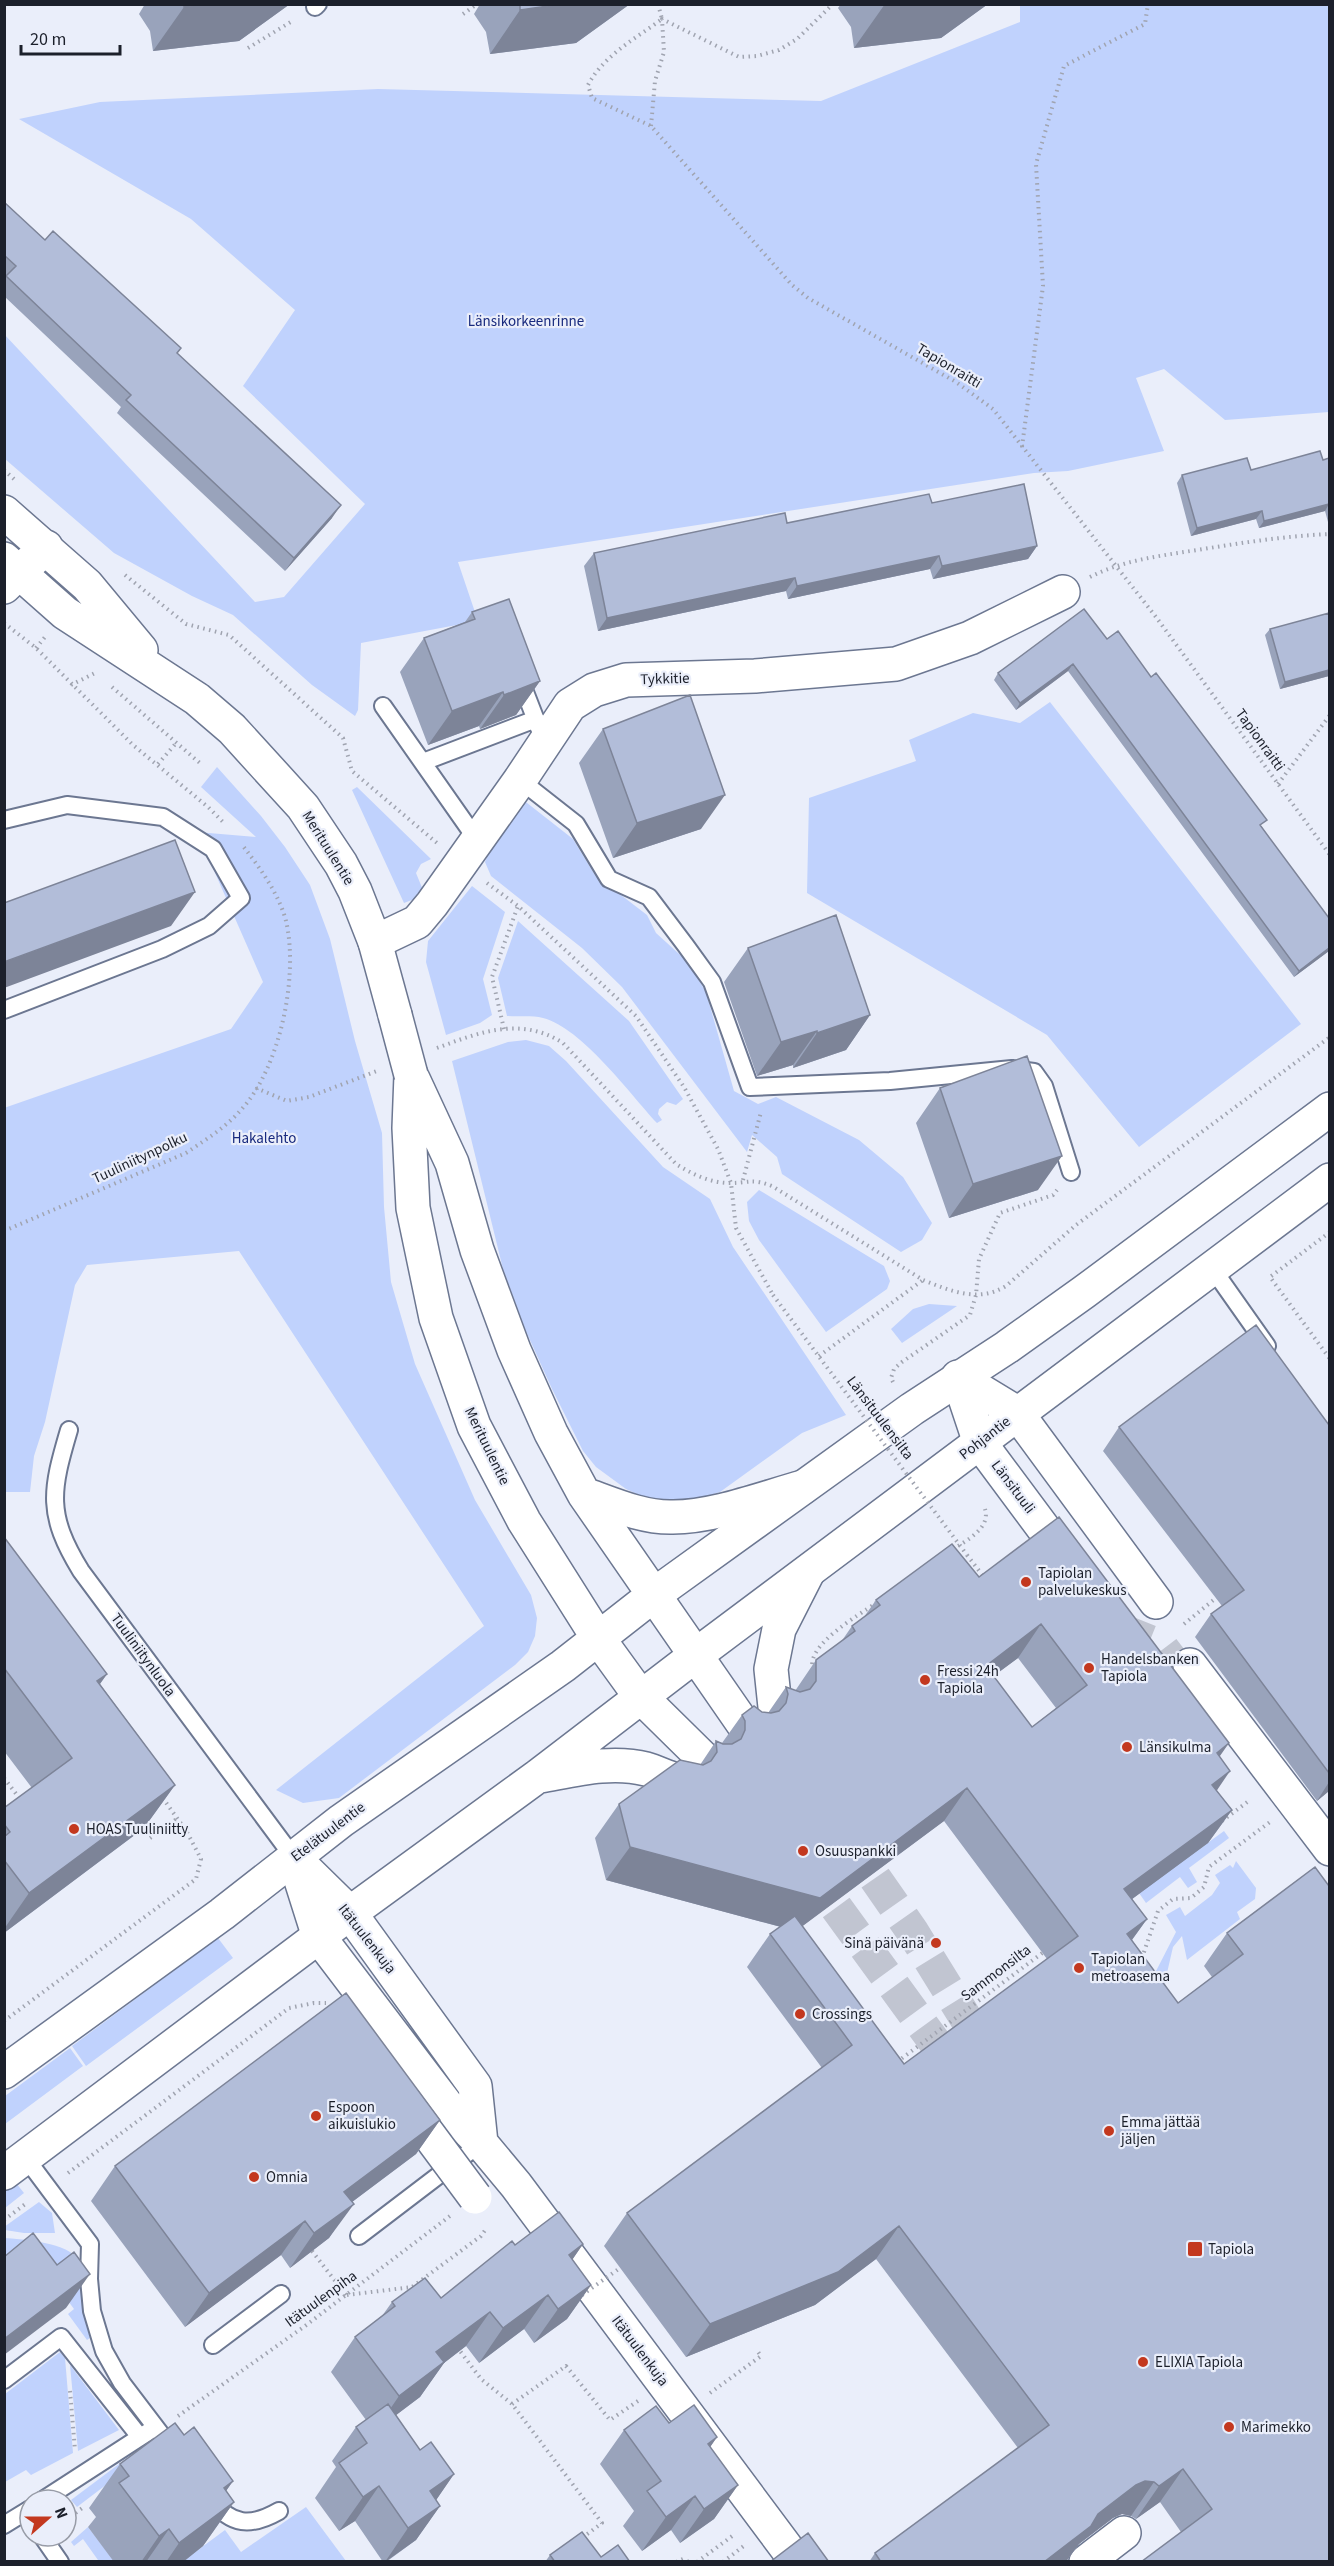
<svg xmlns="http://www.w3.org/2000/svg" width="1334" height="2566" font-family="'Source Sans 3',sans-serif">
<rect width="100%" height="100%" fill="#eaeefa"/>
<path fill="#c0d2fd" d="M1020,5H1329V412L1225,420L1164,369L1136,378L1164,451L1068,471L1034,473L458,562L478,621L361,643L358,710L355,716L312,685L233,615L192,596L114,553L5,459L4,334L255,602L284,597L365,504L243,386L295,310L191,219L19,119L100,102L378,89L821,101L1020,22Z
M1050,702L1301,1024L1139,1147L1047,1035L807,893L809,798L916,761L909,740L973,713L1020,723Z
M217,767L261,816L285,847L310,885L330,939L355,1041L382,1133L384,1207L391,1282L415,1364L475,1500L531,1595L537,1618L535,1636L528,1652L515,1665L339,1798L303,1803L276,1790L484,1626L239,1251L87,1265L75,1285L45,1422L34,1456L30,1492H5L4,1108L231,1029L263,982L197,832L256,837L201,787Z
M357,787L431,859L421,864L416,873L425,895L404,903L352,790Z
M522,799L573,839L595,875L647,915L656,933L688,962L706,992L734,1091L758,1104L776,1097L859,1140L903,1177L932,1223L922,1240L901,1252L782,1174L777,1157L752,1135L747,1152L622,987L582,948L491,876L485,862L492,845Z
M472,886L505,912L483,979L492,1015L480,1023L446,1035L426,962L428,941Z
M518,921L629,1021L683,1099L676,1105L667,1102L659,1109L658,1114L662,1120L657,1123C630,1094 582,1028 543,1018C532,1015 518,1017 507,1016L498,978Z
M526,1040L549,1046L566,1061L663,1167L710,1199L733,1247L846,1415L802,1433L720,1492L688,1502L644,1497L626,1489L596,1467L583,1451L552,1389L525,1329L503,1269L452,1061L508,1042Z
M759,1190L884,1266L890,1281L887,1289L826,1332L759,1240L749,1221L747,1202Z
M929,1304L957,1306L902,1343L891,1329L913,1309Z
M1224,1831L1229,1838L1189,1868L1197,1882L1188,1888L1180,1877L1146,1903L1139,1893Z
M1236,1861L1256,1888L1255,1899L1237,1912L1240,1919L1187,1960L1182,1936L1173,1947L1161,1999L1154,1975L1176,1932L1166,1915L1180,1907L1185,1916L1212,1895L1220,1883L1215,1875L1230,1865L1233,1868Z
M218,1938L233,1958L86,2066L72,2046Z
M70,2048L83,2066L5,2124V2096Z
M16,2183L24,2193L5,2208L4,2191Z
M39,2202L52,2213L55,2233H24L5,2230L4,2227Z
M4,2238C22,2239 70,2243 78,2260C82,2269 80,2283 81,2292C82,2308 86,2323 90,2338L87,2340L68,2314L74,2309L54,2282L5,2271Z
M60,2352L65,2358L73,2453L31,2475L26,2470L5,2482V2394Z
M70,2365L119,2430L78,2451Z
M135,2452L140,2459L77,2507L71,2500Z
M306,2507L346,2561H183L225,2530L241,2552Z
M88,2527L114,2561H97L98,2560L83,2539L74,2546L71,2542Z"/>
<g fill="none" stroke-linecap="round" stroke-linejoin="round">
<path stroke="#c1c5d1" stroke-width="33" stroke-dasharray="33 16" stroke-linecap="butt" d="M1119,1629L1161,1646L1202,1700"/>
<path stroke="#c1c5d1" stroke-width="33" stroke-dasharray="33 16" stroke-linecap="butt" d="M847,1838L912,1931L989,2056
M806,1869L819,1884L961,2078"/>
<defs>
<path id="lane" d="M315,7L318,4
M520,679L539,728
M383,706L477,840
M423,762L536,719
M520,780L576,824L609,879L649,897L686,946L712,982L750,1087L890,1081L1012,1069L1034,1072L1044,1086L1071,1172
M4,820L67,805L163,817L213,849L241,898L209,926L162,949L4,1010
M1212,1268L1267,1346
M69,1430C51,1491 46,1514 81,1571L294,1858
M25,2157L90,2244L89,2279L92,2311L104,2351L122,2383L173,2450
M359,2236L481,2143
M213,2345L281,2294
M4,2380L61,2337L140,2437
M211,2499C231,2526 251,2527 279,2511
M43,2500L148,2432
M4,2525L30,2509
M42,2536L60,2562"/>
<path id="street" d="M4,587L46,547
M375,942L417,922L432,904L520,780L570,705L594,690L626,680L755,676L896,664L970,638L1063,592
M958,1377L1017,1413L1156,1602
M958,1377L980,1443L1070,1564
M1190,1665L1330,1849
M294,1858L319,1937L458,2120L481,2143L516,2185L797,2562
M297,1861L350,1913L475,2086L481,2143
M1086,2562L1124,2533"/>
<path id="secondary" d="M655,1594L912,1409L1007,1347L1084,1292L1330,1109
M696,1655L1330,1180"/>
<path id="primary" d="M4,512L87,585L141,650
M4,559L65,613L197,699L232,729L303,807L341,864L355,891L375,942L395,1015
M411,1075L409,1128L413,1208L436,1318L474,1426L524,1521L598,1638L640,1696L704,1759
M413,1079L452,1163L477,1250L514,1350L551,1433L584,1494L746,1728
M584,1494C612,1504 643,1518 673,1517C714,1517 763,1498 803,1487
M775,1707L771,1669L779,1629L808,1572
M540,1776C574,1770 611,1760 646,1769C656,1772 666,1777 676,1780
M4,2072L222,1914L341,1821L563,1666L655,1594
M4,2173L350,1913L538,1776L696,1655"/>
</defs>
<use href="#lane" stroke="#6c7791" stroke-width="20"/>
<use href="#street" stroke="#6c7791" stroke-width="36"/>
<use href="#secondary" stroke="#6c7791" stroke-width="36"/>
<use href="#primary" stroke="#6c7791" stroke-width="36"/>
<path stroke="#a0a4b0" stroke-width="4" stroke-dasharray="1.5 4.5" stroke-linecap="butt" d="M658,4L662,19C635,39 604,55 588,85L592,98L651,126L792,285L808,298L956,382L993,409L1156,617L1330,855
M463,14L477,4
M248,48L294,20
M651,126L655,81L664,52L662,19L739,57L757,56L779,50L797,39L833,4
M1022,447L1043,286L1036,164L1064,66L1145,24L1148,4
M4,470L15,480
M125,575L186,624L229,635L343,738L352,771L437,843
M1090,577C1124,560 1159,556 1197,550C1241,543 1284,536 1330,534
M4,623L36,648L133,745L208,807L225,824
M36,648L45,637
M71,685L95,673
M112,687L201,764
M158,764L177,742
M1278,784L1330,715
M487,883L518,906L636,1016L684,1087L718,1149L731,1183L736,1228L773,1295
M504,1029L492,977L518,906
M437,1048C480,1032 521,1016 563,1043L676,1164C692,1174 710,1183 730,1183C749,1183 752,1178 772,1186L923,1280C951,1291 978,1303 1006,1286L1076,1225L1330,1037
M256,1088L287,1101L309,1097L377,1071
M743,1180L761,1112
M4,1231L186,1153C205,1140 225,1128 240,1111C280,1069 299,976 286,921C279,894 260,868 243,846
M1330,1232L1270,1277L1330,1359
M819,1356L923,1280
M893,1382L891,1378L894,1369L902,1362L970,1315L976,1295L979,1259L1000,1213L1053,1195L1057,1190
M953,1549C966,1541 991,1528 985,1509
M967,1555L984,1577
M1184,1624L1216,1598
M813,1670C805,1645 858,1616 876,1603
M4,1778L17,1795
M1222,1821L1250,1800
M150,1838L178,1818
M1142,1958L1158,1911L1173,1899L1191,1898L1204,1887L1209,1867L1270,1822
M4,2021L196,1879L201,1859L187,1832L162,1797
M897,2062L1045,1951
M68,2173L289,2008L314,2003H326
M4,2220L28,2202
M347,2295L412,2287L481,2236L486,2229
M457,2347L481,2379L512,2404L602,2523L582,2538
M70,2391L75,2450
M710,2393L761,2356L756,2349
M512,2404L566,2366L610,2420L638,2401
M178,2416L305,2326L450,2216
M66,2520L85,2506
M676,2562L683,2559L689,2562
M697,2562L735,2534
M723,2562L745,2545"/>
<use href="#lane" stroke="#fff" stroke-width="16"/>
<use href="#street" stroke="#fff" stroke-width="33"/>
<use href="#secondary" stroke="#fff" stroke-width="33"/>
<use href="#primary" stroke="#fff" stroke-width="33"/>
<defs>
<path id="street-bridge" d="M403,2100L475,2197"/>
<path id="primary-bridge" d="M395,1015L411,1075"/>
</defs>
<use href="#street-bridge" stroke="#6c7791" stroke-width="36" stroke-linecap="butt"/>
<use href="#primary-bridge" stroke="#6c7791" stroke-width="36" stroke-linecap="butt"/>
<path stroke="#a0a4b0" stroke-width="4" stroke-dasharray="1.5 4.5" stroke-linecap="butt" d="M773,1295L967,1555
M312,2251L346,2295
M582,2295L620,2268"/>
<use href="#street-bridge" stroke="#fff" stroke-width="33"/>
<use href="#primary-bridge" stroke="#fff" stroke-width="33"/>
</g>
<path fill="#99a3bb" fill-rule="evenodd" d="M145,4H290L239,41L153,51L150,31L139,14Z
M480,4H630L576,43L490,54L486,32L474,14Z
M841,4H988L941,38L854,48L851,27L838,8Z
M4,202L45,240L181,348L177,353L332,518L285,571L117,413L121,407L4,296Z
M1329,458V521L1328,522L1325,511L1259,528L1256,519L1191,536L1177,483L1182,475L1251,470L1323,460Z
M932,503L1037,546L1028,559L933,579L930,569L788,599L786,591L598,631L584,566L594,553L787,523Z
M472,612L540,681L516,715L480,729L479,726L428,745L400,672L424,638L465,622Z
M1270,629L1329,676L1280,689L1265,635Z
M1107,639L1262,827L1329,951L1294,977L1068,671L1016,710L994,680L998,673Z
M603,729L701,829L613,858L579,763Z
M748,948L870,1015L846,1050L793,1068V1065L757,1076L724,982Z
M940,1088L1038,1190L949,1218L916,1123Z
M1329,1425V1791L1317,1801L1195,1637L1211,1614L1222,1606L1103,1451L1119,1427Z
M4,1537L107,1674L100,1684L175,1785L144,1828L4,1933V1808L32,1788L4,1751Z
M979,1577L1219,1757L1217,1791L1232,1810L1208,1843L1132,1899L1147,1919L1132,1940L1178,2003L1212,1977L1204,1966L1227,1933L1315,1867L1329,2562L1181,2532L1160,2502L1136,2519L1131,2516L1122,2514L1113,2518L1079,2544L1068,2559L1065,2562H869L875,2553L1018,2448L876,2259L815,2305L686,2357L604,2246L627,2213L822,2068L747,1967L770,1934L781,1927L606,1880L595,1838L619,1804L700,1765L716,1741L722,1743L742,1715L762,1712L768,1713L786,1687L795,1691L816,1660L841,1642L852,1626L864,1617L876,1600ZM1018,1658L1056,1708L1032,1727L993,1676ZM944,1821L1047,1959L904,2064L802,1926Z
M440,2120L416,2154L352,2202L329,2238L290,2268L281,2255L185,2327L91,2201L115,2166Z
M583,2244L572,2260L591,2285L567,2319L534,2343L524,2329L479,2363L466,2346L444,2363L420,2397L396,2415L420,2450L454,2474L436,2500L440,2506L416,2540L386,2562H383L355,2521L339,2531L315,2498L336,2467L332,2461L356,2427L366,2420L331,2372L355,2337L382,2316L392,2302L441,2298L515,2245Z
M669,2423L717,2437L710,2447L738,2485L714,2519L680,2543L671,2530L642,2551L623,2526L634,2511L600,2464L624,2430Z
M184,2435L233,2481L226,2491L234,2502L203,2546L183,2562H114L88,2527L96,2517L89,2508L120,2464Z
M550,2555L601,2557L630,2562H545Z"/>
<path fill="#7d8498" d="M205,4H290L239,41L153,51L184,7Z
M562,4H630L576,43L490,54L520,10Z
M885,4H988L941,38L854,48Z
M1329,504L1325,511L1259,528L1264,521Z
M341,505L332,518L285,571L294,558Z
M1262,511L1256,519L1191,536L1197,528Z
M1037,546L1028,559L933,579L942,566Z
M939,556L930,569L788,599L797,586Z
M795,578L786,591L598,631L607,618Z
M1073,664L1068,671L1016,710L1020,703Z
M1329,670V676L1280,689L1285,682Z
M540,681L516,715L480,729L504,695Z
M503,692L479,726L428,745L452,711Z
M725,795L701,829L613,858L637,823Z
M195,892L171,926L4,988V962Z
M1329,948V951L1294,977L1299,971Z
M870,1015L846,1050L793,1068L817,1033Z
M817,1031L793,1065L757,1076L781,1042Z
M1062,1156L1038,1190L949,1218L973,1184Z
M1041,1624L1018,1658L963,1699L986,1666Z
M107,1674L76,1717L97,1681Z
M1229,1743L1206,1776L1217,1753Z
M1230,1771L1207,1805L1212,1785Z
M1329,1782V1791L1317,1801Z
M175,1785L144,1828L4,1933V1929L29,1893Z
M967,1788L944,1821L796,1931L606,1880L630,1847Z
M1232,1810L1208,1843L1101,1922L1124,1889Z
M1147,1919L1123,1952L1127,1934Z
M440,2120L416,2154L320,2226L344,2192Z
M354,2204L329,2238L290,2268L314,2233Z
M305,2221L281,2255L185,2327L209,2293Z
M899,2226L876,2259L815,2305L686,2357L710,2324Z
M583,2244L559,2279L569,2255Z
M90,2274L66,2308L4,2355V2339Z
M591,2285L567,2319L534,2343L558,2309Z
M548,2295L524,2329L479,2363L503,2328Z
M490,2312L466,2346L444,2363L420,2397L375,2431L399,2396L436,2352Z
M717,2437L693,2472L708,2444Z
M1183,2469L1160,2502L1136,2519L1159,2486Z
M454,2474L430,2509V2491Z
M233,2481L202,2525L224,2488Z
M1145,2481L1154,2482L1131,2516L1122,2514L1113,2518L1079,2544L1068,2559L1065,2562H1044L1098,2514L1136,2485Z
M738,2485L714,2519L680,2543L704,2509Z
M379,2486L355,2521L339,2531L363,2497Z
M695,2496L671,2530L642,2551L666,2517Z
M234,2502L203,2546L183,2562H166L179,2543Z
M440,2506L416,2540L385,2562L408,2528Z
M169,2529L146,2562H141L159,2536Z"/>
<path fill="#b2bdd9" stroke="#7d8498" stroke-width="1.5" fill-rule="evenodd" d="M184,4H205L184,7Z
M520,4H562L520,10Z
M4,202L45,240L53,231L181,348L177,353L341,505L294,558L126,400L131,395L6,276L16,266L4,255Z
M1320,451L1323,460L1329,458V504L1264,521L1262,511L1197,528L1182,475L1247,458L1251,470Z
M1024,484L1037,546L942,566L939,556L797,586L795,578L607,618L594,553L785,513L787,523L929,494L932,503Z
M509,599L540,681L504,695L503,692L452,711L424,638L475,619L472,612Z
M1084,609L1107,639L1118,631L1151,677L1156,673L1267,820L1260,825L1329,918V948L1299,971L1073,664L1020,703L998,673Z
M1329,613V670L1285,682L1270,629Z
M690,695L725,795L637,823L603,729Z
M175,840L195,892L4,962V903Z
M836,915L870,1015L817,1033V1031L781,1042L748,948Z
M1027,1056L1062,1156L973,1184L940,1088Z
M1256,1325L1329,1425V1773L1211,1614L1244,1590L1119,1427Z
M1059,1517L1229,1743L1217,1753L1230,1771L1212,1785L1232,1810L1124,1889L1147,1919L1127,1934L1178,2003L1243,1954L1227,1933L1315,1867L1329,1886V2562H1141L1212,2509L1183,2469L1159,2486L1154,2482L1145,2481L1136,2485L1098,2514L1091,2526L1044,2562H881L875,2553L1049,2425L899,2226L838,2272L710,2324L627,2213L852,2045L770,1934L795,1916L904,2064L1078,1936L967,1788L820,1898L630,1847L619,1804L680,1760L703,1765L711,1761L717,1752L716,1741L723,1744H732L741,1739L745,1730V1721L742,1715L754,1706L762,1712L771,1713L779,1711L786,1703L788,1694L786,1687L800,1692L810,1689L816,1681V1660L855,1631L852,1626L880,1605L876,1600L952,1544L979,1577ZM1041,1624L1087,1685L1032,1727L986,1666Z
M4,1537L107,1674L97,1681L175,1785L29,1893L4,1860V1837L10,1832L4,1824V1808L72,1758L4,1668Z
M346,1993L440,2120L344,2192L354,2204L336,2217L314,2233L305,2221L209,2293L115,2166Z
M559,2212L583,2244L569,2255L591,2285L558,2309L548,2295L503,2328L490,2312L436,2352L444,2362L399,2396L355,2337L395,2306L392,2302L425,2278L441,2298L512,2241L515,2245Z
M33,2233L57,2265L74,2252L90,2274L4,2339V2257Z
M388,2404L420,2450L431,2442L454,2474L430,2491L440,2506L408,2528L379,2486L363,2497L339,2463L367,2443L356,2427Z
M694,2405L717,2437L708,2444L738,2485L704,2509L695,2496L666,2517L647,2491L661,2481L624,2430L656,2406L669,2423Z
M175,2423L184,2435L194,2427L233,2481L224,2488L234,2502L179,2543L169,2529L159,2536L119,2483L129,2476L120,2464Z
M582,2532L601,2557L618,2545L630,2562H555L550,2555Z
M808,2533L829,2562H770Z"/>
<g fill="#c3381f" stroke="#eaeefa" stroke-width="2">
<circle cx="1026" cy="1582" r="6"/>
<circle cx="1089" cy="1668" r="6"/>
<circle cx="925" cy="1680" r="6"/>
<circle cx="1127" cy="1747" r="6"/>
<circle cx="74" cy="1829" r="6"/>
<circle cx="803" cy="1851" r="6"/>
<circle cx="936" cy="1943" r="6"/>
<circle cx="1079" cy="1968" r="6"/>
<circle cx="800" cy="2014" r="6"/>
<circle cx="316" cy="2116" r="6"/>
<circle cx="1109" cy="2131" r="6"/>
<circle cx="254" cy="2177" r="6"/>
<rect x="1187" y="2241" width="16" height="16" rx="3"/>
<circle cx="1143" cy="2362" r="6"/>
<circle cx="1229" cy="2427" r="6"/>
</g>
<g text-anchor="middle" dominant-baseline="central" stroke-width="4.5" stroke-linejoin="round" paint-order="stroke">
<g font-size="15" fill="#182a7e" stroke="#eaeefa">
<text x="526" y="321">Länsikorkeenrinne</text>
<text x="264" y="1138">Hakalehto</text>
</g>
<g font-size="15" fill="#1c202b" stroke="#eaeefa">
<text transform="translate(949 366) rotate(31)">Tapionraitti</text>
<text transform="translate(665 679) rotate(-2)">Tykkitie</text>
<text transform="translate(1260 740) rotate(54)">Tapionraitti</text>
<text transform="translate(328 848) rotate(58)">Merituulentie</text>
<text transform="translate(140 1158) rotate(-25)">Tuuliniitynpolku</text>
<text transform="translate(880 1418) rotate(53)">Länsituulensilta</text>
<text transform="translate(985 1438) rotate(-38)">Pohjantie</text>
<text transform="translate(487 1446) rotate(64)">Merituulentie</text>
<text transform="translate(1013 1487) rotate(53)">Länsituuli</text>
<text transform="translate(143 1655) rotate(54)">Tuuliniitynluola</text>
<text transform="translate(328 1832) rotate(-37)">Etelätuulentie</text>
<text transform="translate(367 1939) rotate(52)">Itätuulenkuja</text>
<text transform="translate(996 1973) rotate(-37)">Sammonsilta</text>
<text transform="translate(321 2299) rotate(-36)">Itätuulenpiha</text>
<text transform="translate(640 2351) rotate(53)">Itätuulenkuja</text>
</g>
<g font-size="15" fill="#1c202b" stroke="#eaeefa" text-anchor="start">
<text x="1038" y="1573">Tapiolan<tspan x="1038" dy="17">palvelukeskus</tspan></text>
<text x="1101" y="1659">Handelsbanken<tspan x="1101" dy="17">Tapiola</tspan></text>
<text x="937" y="1671">Fressi 24h<tspan x="937" dy="17">Tapiola</tspan></text>
<text x="1139" y="1747">Länsikulma</text>
<text x="86" y="1829">HOAS Tuuliniitty</text>
<text x="815" y="1851">Osuuspankki</text>
<text x="924" y="1943" text-anchor="end">Sinä päivänä</text>
<text x="1091" y="1959">Tapiolan<tspan x="1091" dy="17">metroasema</tspan></text>
<text x="812" y="2014">Crossings</text>
<text x="328" y="2107">Espoon<tspan x="328" dy="17">aikuislukio</tspan></text>
<text x="1121" y="2122">Emma jättää<tspan x="1121" dy="17">jäljen</tspan></text>
<text x="266" y="2177">Omnia</text>
<text x="1208" y="2249">Tapiola</text>
<text x="1155" y="2362">ELIXIA Tapiola</text>
<text x="1241" y="2427">Marimekko</text>
</g>
</g>
<rect width="1334" height="2566" fill="none" stroke="#1c202b" stroke-width="12"/>
<g transform="translate(48 2518) rotate(69)"><circle r="28" fill="#eaeefa" stroke="#989ca7" stroke-width="1.5"/>
<path d="M0-4.5L10 22L0 15L-10 22Z" fill="#c3381f"/>
<text y="-9" font-size="16" font-weight="bold" text-anchor="middle" fill="#1c202b">N</text>
</g>
<path d="M21 45v9h99v-9" fill="none" stroke="#1c202b" stroke-width="3"/>
<text x="30" y="45" font-size="18" fill="#1c202b" stroke="#eaeefa" stroke-width="4.5" paint-order="stroke">20 m</text>
</svg>
